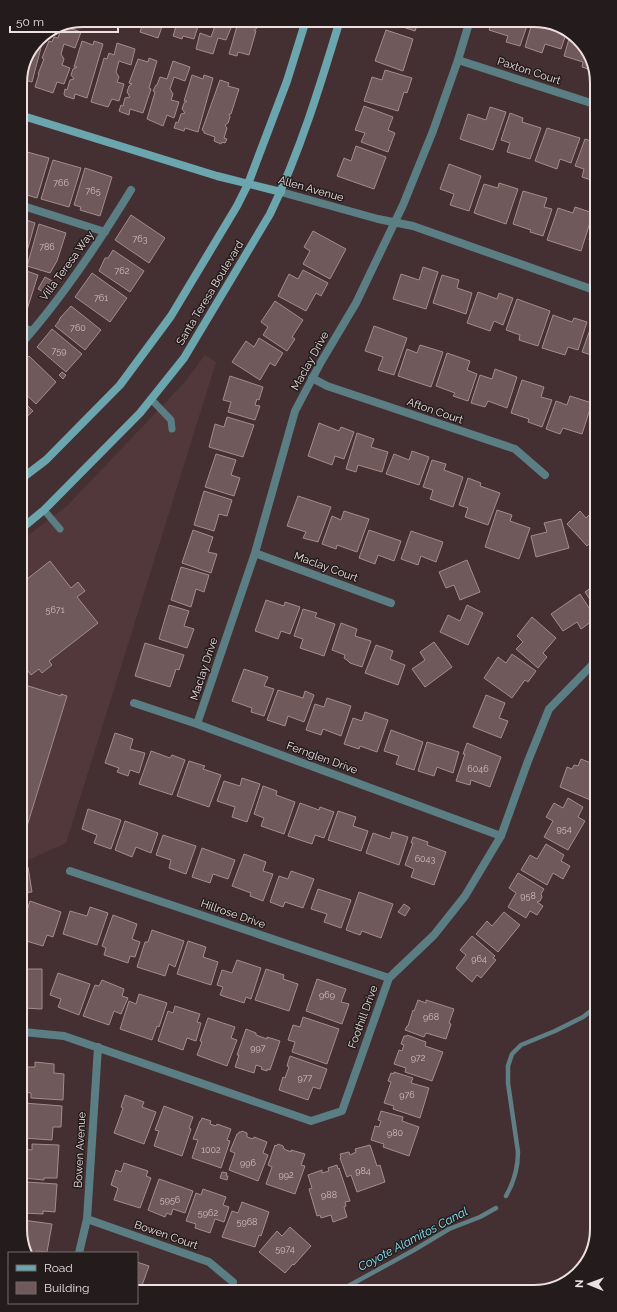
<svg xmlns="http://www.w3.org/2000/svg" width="617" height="1312" font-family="Raleway,sans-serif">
<rect width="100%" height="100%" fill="#443032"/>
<path fill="#53383b" d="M205,355L216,362L66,843L26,861L22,860L21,541L68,505L184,383Z"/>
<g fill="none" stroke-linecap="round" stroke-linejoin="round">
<path stroke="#607f85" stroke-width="4.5" d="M506,1196C514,1182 518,1169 518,1152L508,1083V1066L512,1054L521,1045L555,1031L583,1017L596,1007
M341,1290L414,1250L449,1229L480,1217L496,1208"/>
</g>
<path fill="#6f595b" stroke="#a38c8d" d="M144,20H172L171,23L164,21L158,38L140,32Z
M178,20H200L194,39L183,36L182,39L173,36Z
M211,20H233V23L226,40L218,38L213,54L196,49L200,33L211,37L215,26Z
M238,20H257L259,23L257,28L254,30L256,31L249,55L238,52L237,56L229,54L237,26H236Z
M382,20H419L415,31Z
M493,20H529L520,46L506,42L508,36L489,30Z
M533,20H538L567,31L561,49L545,44L542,53L525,47Z
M66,27L81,32L75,48L64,44L61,54L64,59L62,65L70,68L64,84L57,82L53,93L35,87L39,74H38L44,59L42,58L49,41L52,42L54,37L58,38L61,29Z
M386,30L413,39L403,71L375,61Z
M571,32L594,63V71L582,67L583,62L564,56Z
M44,36L32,82L20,79L39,38Z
M82,41L93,45L94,41L103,44L87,98L75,94L74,99L65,96L64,94L65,89L67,90L70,80L74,79L71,75L73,69L77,67H74Z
M117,43L135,49L131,65L119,61L116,72L119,77L117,82L124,84L119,101L112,99L108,107L91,102L104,58L107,59L109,53L114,55Z
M149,58L157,61L149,88L151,89L143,113L130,109L129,115L121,112L119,111L121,105L123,106L125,98L130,97L127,92L129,86L132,84L129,83L138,59L148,62Z
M173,61L190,67L185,81L174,77L170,89L173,94L171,100L179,102L174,118L167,115L163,126L147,119L155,92L153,91L156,85H157L160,77L167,79Z
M385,70L412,78L407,93L404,92L398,111L364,101L372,77L382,80Z
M192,75L203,79L204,75L213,78L198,132L185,128L184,131L174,128L176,122L178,123L181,114L185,113L182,109L184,103L187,101H184Z
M220,80L229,83L228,86L239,89L231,114H229L230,117L228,123L225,125L227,128L224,138L227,139L225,143L222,142L221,144L214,141L215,137L204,133V131L202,130Z
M364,106L393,117L388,130L395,133L388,152L361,142L365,133L355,130Z
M490,107L506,112L493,150L460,139L468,114L486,120Z
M510,113L523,118L522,122L541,128L530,159L507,152L510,143L501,140Z
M547,128L580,138L571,163L560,159L557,169L535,161Z
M585,139L594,142V181L582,177L584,169L575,166Z
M356,146L386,157L374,189L337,176L344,158L351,161Z
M20,150L49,158L37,198L20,193Z
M53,160L81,168L69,207L41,199Z
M449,164L481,176L469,211L450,205L454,194L440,189Z
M85,168L112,177L100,216L80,210L81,207L74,205Z
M499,183L518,189L506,224L474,213L484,184L498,188Z
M523,191L547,198L544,207L552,209L543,236L530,232L531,230L513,224Z
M575,207L593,213L581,251L547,240L558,208L573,213Z
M131,215L165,238L149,263L115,240Z
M21,218L35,223L24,262L21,261Z
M39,224L66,233L57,261L50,273L27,266Z
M594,225V242L589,240Z
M313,231L346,249L330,279L303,264L310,251L304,247Z
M113,250L144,271L130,292L99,271L105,258H108Z
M423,267L438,272L426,309L393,299L401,274L419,280Z
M21,269L38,275L25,316L21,315Z
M303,270L328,283L321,296L316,293L306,311L278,296L289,274L298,279Z
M92,273L127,298L110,322L75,297Z
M442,275L459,280L457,288L472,293L466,314L433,303Z
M45,277L56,283L49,295L38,289Z
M478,292L497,299L499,293L513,298L503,325L494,321L490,331L467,323Z
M517,299L550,311L538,346L519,340L520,335L506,330Z
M275,301L303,320L292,337L295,339L287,351L263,335L268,327L261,322Z
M71,306L101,330L85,350L55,326L59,321L60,318Z
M553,315L572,322L574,318L587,322L578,350L568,347L565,355L542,348Z
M592,324L594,325V356L582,352Z
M374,326L407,338L394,375L378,370L383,357L365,351Z
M52,329L82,354L66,372L37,347Z
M259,338L283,353L275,366L270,363L260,380L232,362L246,341L254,347Z
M420,345L443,352L431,387L398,376L407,349L417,353Z
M447,353L470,361L467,370L477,374L468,401L453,396L455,393L436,386Z
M29,356L56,382L36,404L21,390V364Z
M495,369L517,377L507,408L488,401L485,407L471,403L480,375L492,379Z
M62,372L66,375L63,379L59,375Z
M230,376L263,387L259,400L257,399L255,405L260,406L255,420L228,412L231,402L223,400Z
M522,380L544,387L541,397L552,400L542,427L528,422L529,419L511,413Z
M570,396L592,403L582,434L563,428L560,434L546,429L556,401L567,405Z
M21,399L33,411L21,422Z
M227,417L254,425L243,457L209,447L215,424L224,427Z
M319,423L339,431L341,427L354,432L344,459L335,456L332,465L308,456Z
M357,433L374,439L371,447L388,452L382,472L358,465L356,472L346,469Z
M595,433V444L590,436Z
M412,451L429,457L419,485L386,474L394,454L409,460Z
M216,454L236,460L231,475L240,478L234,496L205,487Z
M432,460L446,464L444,470L463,477L453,507L430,499L433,490L423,487Z
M468,478L481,483L480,486L500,493L488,525L465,517L468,508L459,505Z
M204,491L232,500L227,516L219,514L214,531L194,525Z
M298,496L331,507L318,542L303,538L306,532L287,526Z
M595,509V538L587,546L567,524L580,511L586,518Z
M497,510L512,515L510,521L530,528L519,559L485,547Z
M344,511L369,519L357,552L337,545L336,549L322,544L332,516L341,520Z
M561,519L569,548L536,557L531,536L547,532L544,523Z
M193,530L213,537L208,552L217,554L211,573L182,563Z
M369,530L401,541L394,561L378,555L375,564L359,558Z
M411,531L443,542L436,562L421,556L418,565L401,559Z
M467,560L480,592L460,600L454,585L446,588L439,572Z
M50,561L71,588L78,582L85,591L77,597L98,623L49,661L52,665L42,673L39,669L31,675L22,663V583Z
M181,567L209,575L204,592L196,589L191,607L171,600Z
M595,585V607L585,592Z
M580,594L595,617V619L581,629L577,622L563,631L551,614Z
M266,600L284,606L285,602L300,607L290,634L281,631L278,639L255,631Z
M169,605L189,611L184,626L194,629L187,648L159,639Z
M467,605L483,613L468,645L440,632L448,615L460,621Z
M303,609L317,613L315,617L335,624L324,656L300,648L303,639L294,636Z
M532,617L556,638L543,653L547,657L538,668L516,649L523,642L517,636Z
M341,623L357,629L355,636L371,641L362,667L350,663L347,660L344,658L345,655L332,650Z
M434,642L452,667L425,687L412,669L425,660L420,652Z
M145,643L184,655L179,670L176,669L170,687L135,676Z
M376,645L393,651L390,659L405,665L398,685L365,673Z
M512,654L536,671L528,682L525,680L512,698L484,678L498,657L506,663Z
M244,669L268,677L264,686L274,689L264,716L251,712L252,708L232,701Z
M22,680L25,685L61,696V694L67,696L27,826L22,825Z
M278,690L303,698L305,691L314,695L304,722L288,716L285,726L267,720Z
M486,695L505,703L499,718L508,721L501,738L473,727Z
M327,698L351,706L341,736L323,729L321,735L306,730L315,704L324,707Z
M365,712L388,720L377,752L360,746L359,749L344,744L353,718L362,721Z
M391,730L423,742L414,770L396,764L399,756L384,751Z
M115,733L133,739L130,749L145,753L139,773L130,770L128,776L117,772L119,768L105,763Z
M427,742L459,752L453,773L437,767L434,776L418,771Z
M467,743L501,757L490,787L471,780L470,785L456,781L465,754H463Z
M151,751L170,758L172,755L185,760L172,795L139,784Z
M581,759L596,765L595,802L560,787L567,767L572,769L574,765L578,766Z
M189,761L205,766L203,769L221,775L209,807L177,796Z
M242,778L260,784L247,822L232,817L235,807L217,801L224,781L240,786Z
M263,786L277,791L276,795L295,802L284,834L261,826L264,818L254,814Z
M568,798L583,807L578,817L585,821L568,850L544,837L553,821L546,817L554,803L563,808Z
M300,803L319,810L320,807L334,812L324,838L315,835L312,844L288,836Z
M88,809L121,820L111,849L94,843L97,835L82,829Z
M338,811L356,817L353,826L368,831L361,851L328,840Z
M125,821L158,833L151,853L136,847L132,857L115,850Z
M392,832L408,837L399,865L366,853L373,833L390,839Z
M163,835L196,846L186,874L169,868L171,860L156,855Z
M413,837L428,842L427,845L446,852L434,885L411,877L414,869L405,865L413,843H411Z
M546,844L564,855L561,861L570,866L563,879L553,873L547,885L521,870L530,855L537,859Z
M202,848L235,860L228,879L213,874L210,883L192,877Z
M244,854L266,862L263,871L273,874L263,901L250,896L251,893L232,886Z
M28,867L32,892L22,893V868Z
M291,871L314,879L303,908L285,902L283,907L270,902L279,876L288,879Z
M518,873L544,889L541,894L542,897L540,901L537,902L543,906L537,915L530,911L526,918L508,907L516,893L509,888Z
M318,889L351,900L341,928L324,922L327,914L311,909Z
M359,892L393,904L381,938L362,931L360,935L346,930Z
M30,901L61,912L53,937L47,935L43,946L23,940L22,916L23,913L26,914Z
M404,904L410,908L405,916L398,912Z
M90,907L108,913L97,945L63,934L70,911L87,916Z
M504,912L520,925L498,952L476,934L487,921L492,926Z
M113,915L137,924L132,939L140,942L135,957L130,956L128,963L104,955L106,948L102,946Z
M152,930L184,941L175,967L169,964L165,976L137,967L145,942H148Z
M472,936L495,956L493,958L496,960L481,978L477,975L472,982L456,968L466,955L460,950Z
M188,941L206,947L203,957L218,962L211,985L177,974Z
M237,960L261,968L251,999L246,997L244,1003L220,995L223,987L217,985L222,970L232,973Z
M23,969H42V1009L23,1008Z
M266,969L284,975L283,979L298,984L289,1011L255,1000Z
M58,973L90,984L79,1015L58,1007L61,999L50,995Z
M317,979L346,989L341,1002L349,1004L342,1024L306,1011Z
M102,980L124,989L122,996L128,998L121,1014L114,1011L109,1025L83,1016L95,985L99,986Z
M139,994L167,1003L159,1027L157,1026L152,1040L120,1029L129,1001L136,1004Z
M418,1000L426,1003V1000L454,1009L449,1023L451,1024L446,1039L426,1033L424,1037L405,1030L407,1026H408L413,1010L414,1011Z
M175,1006L200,1014L197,1022L201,1023L196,1041L187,1038L183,1050L158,1041L168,1011L173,1013Z
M303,1017L339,1029L327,1064L292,1052L295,1042L288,1040L293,1025L300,1027Z
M208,1018L235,1027L231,1038L237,1040L227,1066L197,1055L202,1042L200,1041Z
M246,1029L256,1033V1035L267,1039V1037L280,1041L270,1070L267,1069V1071L261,1069L262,1067L256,1065L254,1073L235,1067L239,1055H237Z
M407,1035L426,1042L425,1046L443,1052L432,1081L405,1072L406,1068L394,1064L399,1050L402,1051L404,1045L401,1044L404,1036H407Z
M290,1056L327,1069L320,1089L313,1087L308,1100L279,1090L283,1077L285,1078L289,1067L287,1066Z
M35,1062L54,1064V1073L64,1074L63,1100L31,1098V1093L25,1092L27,1067H35Z
M394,1072L413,1078L411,1083L429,1088L420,1118L393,1109L394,1106L384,1103L391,1082L388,1081L391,1073L394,1074Z
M125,1095L144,1102L142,1107L156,1112L144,1144L114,1133L123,1108L121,1107Z
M24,1103L62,1106L61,1127H53L52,1140L23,1138V1125H25L26,1114H23Z
M164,1106L193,1117L189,1128L191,1129L182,1156L154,1146L159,1131L155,1130Z
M381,1111L403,1117L402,1121L419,1127L409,1156L383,1147L384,1144L371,1140L375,1126L379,1127L381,1121L378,1120Z
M202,1118L211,1121L210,1124L216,1126L217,1124L231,1129L227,1140L230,1141L221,1168L192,1158L198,1140L193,1139L200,1121H201Z
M242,1131L247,1133V1137L253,1139L254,1137L267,1142L263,1153L268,1155L258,1181L229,1170L235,1153L230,1151L237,1134H238L239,1132H241Z
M32,1144L59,1145L57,1178H44V1180L23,1178V1149L32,1150Z
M278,1144L283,1146L284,1149L291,1152V1150L305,1154L301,1165L305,1166L295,1194L266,1184L272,1167L268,1165L275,1145L276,1146Z
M370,1145L377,1166L380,1165L385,1182L357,1192L351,1175L347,1177L340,1158L341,1157L340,1154L349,1152L350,1155L356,1152L355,1149Z
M124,1163L148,1171L146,1176L151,1178L140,1208L114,1200L118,1188L111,1185L116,1170L121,1172Z
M337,1165L338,1169L339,1168L350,1201L345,1202L346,1206L344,1207L347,1217L333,1222L331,1215L321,1218L320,1215L317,1216L309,1189L312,1188L308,1175L322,1170V1173L329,1171L328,1168Z
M222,1172L227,1173L226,1176H228L227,1180L220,1178Z
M159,1179L193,1191L185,1213L173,1209L171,1215L167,1213L165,1217L148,1210Z
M26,1182L57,1184L55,1212L43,1211V1214L23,1213V1186H24V1192H25Z
M203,1189L226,1197L223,1205L229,1207L224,1222L215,1219L210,1233L195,1228L196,1224L186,1221L196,1193L201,1195Z
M242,1202L269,1212L261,1236L259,1235L255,1247L222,1237L232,1211L238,1213Z
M23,1220L52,1224L47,1252L36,1251V1253L25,1252L23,1249Z
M290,1227L311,1246L294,1265L293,1264L285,1273L259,1252L277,1231L282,1236Z
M137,1262L149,1266L140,1291H137Z
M269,1287L289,1288V1290L265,1291Z"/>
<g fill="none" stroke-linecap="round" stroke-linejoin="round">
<path stroke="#5a7e83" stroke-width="7" d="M151,399L171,420L172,429
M44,510L60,529"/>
<path stroke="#5a7e83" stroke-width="8" d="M458,60L594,104
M281,192L378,219L413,226L594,290
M20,205L105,232
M21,327L32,331
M21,344C63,297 98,244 131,190
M312,378L327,386L515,449L545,475
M255,553L391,603
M134,703L197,724L501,836
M197,724L255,553L295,411L321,362L356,303L403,205L433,131L458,60L470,20
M70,871L389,978
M23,1032L64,1036L311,1121L342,1111L389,978L434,935L465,896L501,836L528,761L549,709L595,662
M87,1219L209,1262L233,1282
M79,1253L87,1219L98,1047"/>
<path stroke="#6ba5ae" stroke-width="8" d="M20,115L217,176L281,192
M21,479L46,460L120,385L171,316L237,206L248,184L287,81L306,20
M21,529L44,510L140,413L184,358L270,214C300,152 320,86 340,20"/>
</g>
<g text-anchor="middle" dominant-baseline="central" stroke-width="3" stroke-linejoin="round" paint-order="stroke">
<g font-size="9" fill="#cebec0">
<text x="61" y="183">766</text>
<text x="93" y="191">765</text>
<text x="140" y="239">763</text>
<text x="47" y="247">786</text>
<text x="122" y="271">762</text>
<text x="101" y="298">761</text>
<text x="78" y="328">760</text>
<text x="59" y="351">759</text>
<text x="55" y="610">5671</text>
<text x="478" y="769">6046</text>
<text x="564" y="829">954</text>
<text x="425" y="859">6043</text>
<text x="528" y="896">958</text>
<text x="479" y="959">964</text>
<text x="327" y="995">969</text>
<text x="431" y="1017">968</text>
<text x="258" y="1048">997</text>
<text x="418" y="1058">972</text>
<text x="305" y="1078">977</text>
<text x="407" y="1095">976</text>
<text x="395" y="1133">980</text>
<text x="211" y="1150">1002</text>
<text x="248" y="1163">996</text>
<text x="363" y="1171">984</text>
<text x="286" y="1175">992</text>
<text x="329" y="1195">988</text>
<text x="170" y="1200">5956</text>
<text x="208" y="1213">5962</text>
<text x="247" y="1222">5968</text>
<text x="285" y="1249">5974</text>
</g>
<g font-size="11" fill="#ede0e1" stroke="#241b1c">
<text transform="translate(529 71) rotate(18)">Paxton Court</text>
<text transform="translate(311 189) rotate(16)">Allen Avenue</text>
<text transform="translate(67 266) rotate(-54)">Villa Teresa Way</text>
<text transform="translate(210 293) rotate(-59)">Santa Teresa Boulevard</text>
<text transform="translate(310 361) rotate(-61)">Maclay Drive</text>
<text transform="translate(435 411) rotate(19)">Afton Court</text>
<text transform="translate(326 567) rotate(20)">Maclay Court</text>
<text transform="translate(204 669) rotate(-72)">Maclay Drive</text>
<text transform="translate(322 758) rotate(20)">Fernglen Drive</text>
<text transform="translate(233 914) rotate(19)">Hillrose Drive</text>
<text transform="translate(363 1017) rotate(-70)">Foothill Drive</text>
<text transform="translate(80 1150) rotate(-87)">Bowen Avenue</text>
<text transform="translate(166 1235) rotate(19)">Bowen Court</text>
</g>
<g font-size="12" font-style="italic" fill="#83e9f8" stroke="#241b1c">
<text transform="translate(413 1239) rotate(-28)">Coyote Alamitos Canal</text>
</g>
</g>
<path d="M0 0H617V1312H0ZM83 27H534A56 56 0 0 1 590 83V1229A56 56 0 0 1 534 1285H83A56 56 0 0 1 27 1229V83A56 56 0 0 1 83 27Z" fill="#241b1c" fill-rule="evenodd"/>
<path fill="none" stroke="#ede0e1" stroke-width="2" d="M83 27H534A56 56 0 0 1 590 83V1229A56 56 0 0 1 534 1285H83A56 56 0 0 1 27 1229V83A56 56 0 0 1 83 27Z"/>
<rect x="8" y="1252" width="130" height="52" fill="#241b1c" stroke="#746a6b"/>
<rect x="16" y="1265" width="20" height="6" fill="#6ba5ae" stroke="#746a6b"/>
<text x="44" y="1272" font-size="12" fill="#ede0e1">Road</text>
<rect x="16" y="1282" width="20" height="12" fill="#6f595b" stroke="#746a6b"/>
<text x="44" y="1292" font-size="12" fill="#ede0e1">Building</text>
<g transform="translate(589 1284) rotate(271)" stroke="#241b1c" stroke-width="3" paint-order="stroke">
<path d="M0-3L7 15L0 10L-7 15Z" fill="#ede0e1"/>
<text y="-6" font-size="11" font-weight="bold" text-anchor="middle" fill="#ede0e1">N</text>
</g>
<path d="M10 26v6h108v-6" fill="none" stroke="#ede0e1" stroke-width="2"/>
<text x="16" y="26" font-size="12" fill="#ede0e1" stroke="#241b1c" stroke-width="3" paint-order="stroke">50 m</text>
</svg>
